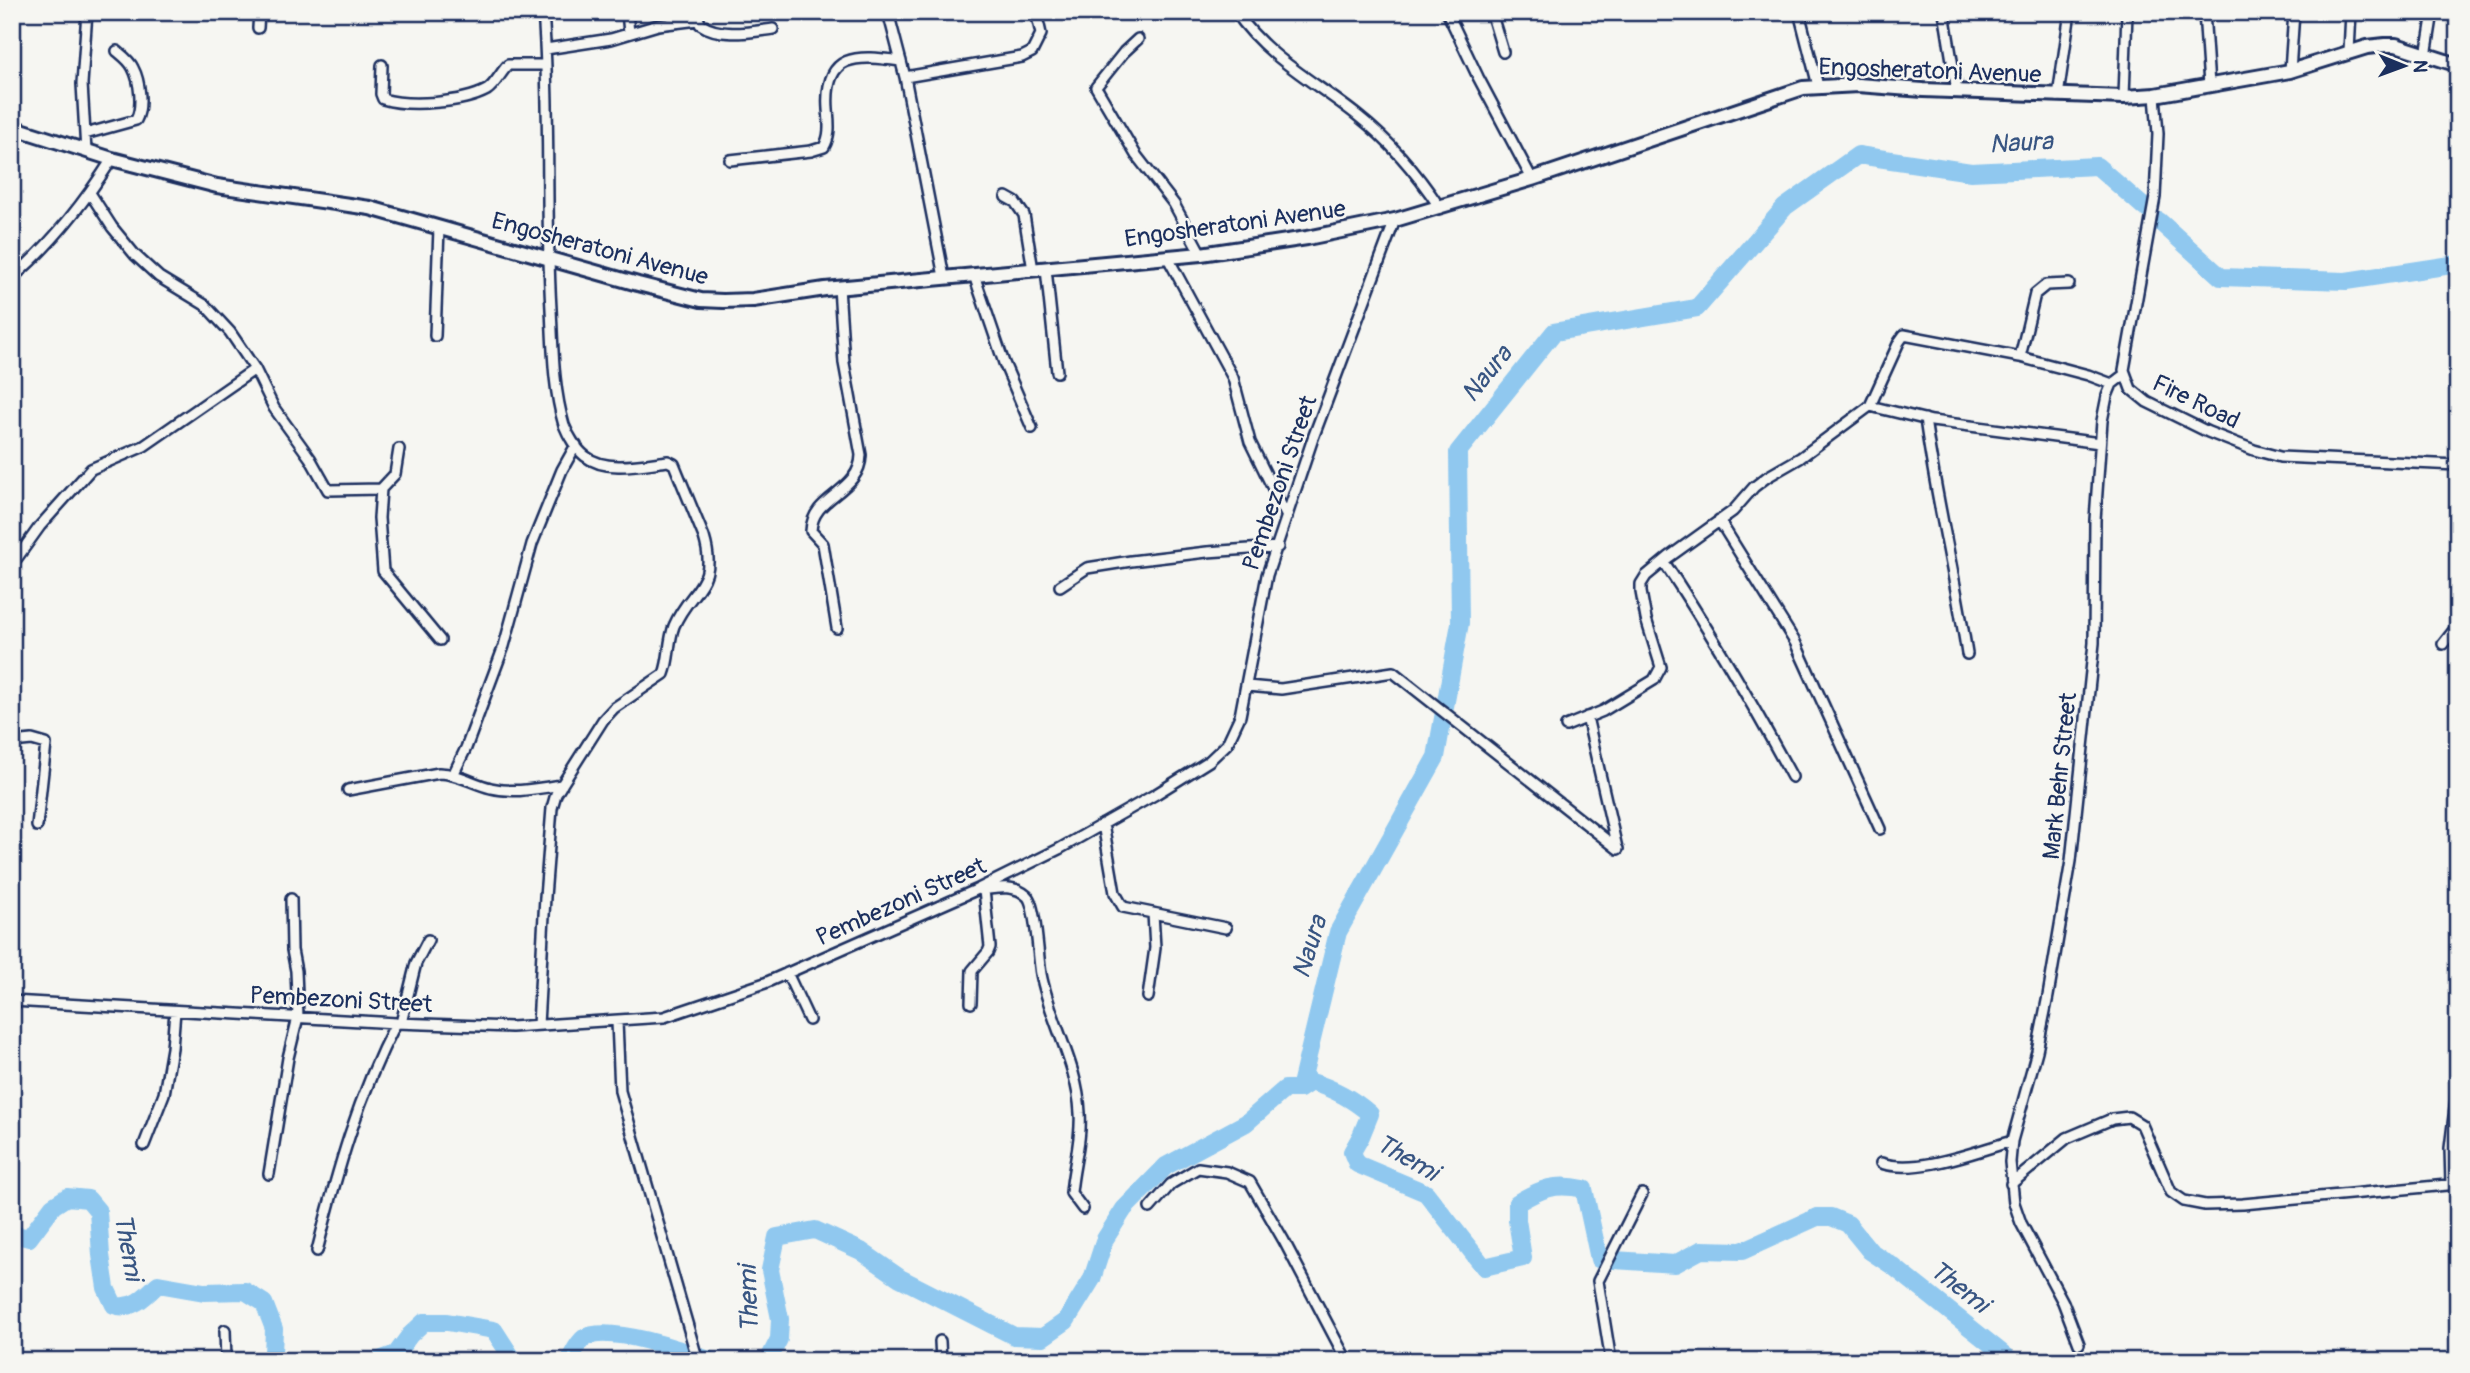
<svg xmlns="http://www.w3.org/2000/svg" width="2470" height="1373" font-family="Pangolin,sans-serif">
<rect width="100%" height="100%" fill="#f6f6f2"/>
<filter id="ink" filterUnits="userSpaceOnUse"><feTurbulence type="fractalNoise" baseFrequency=".0143" numOctaves="2"/><feDisplacementMap in="SourceGraphic" scale="14" xChannelSelector="R" yChannelSelector="G"/><feConvolveMatrix kernelMatrix="1 2 1 2 8 2 1 2 1" color-interpolation-filters="sRGB"/></filter>
<g filter="url(#ink)">
<g fill="none" stroke-linecap="round" stroke-linejoin="round">
<path stroke="#90c8ef" stroke-width="18" d="M2159,221L2221,277L2346,281L2458,264
M1300,1089L1338,932L1436,757L1460,623L1458,452L1554,332L1697,308L1785,207L1858,155L1971,172L2097,166L2145,208
M12,1234L29,1238L53,1206L67,1197L88,1199L98,1211L101,1255L106,1288L114,1305C132,1311 146,1296 158,1284L204,1292L245,1291L264,1303L274,1329L273,1354L278,1361
M377,1361L396,1354L410,1335L424,1322H447L494,1330L514,1361
M569,1361C573,1354 578,1342 584,1338C608,1324 685,1351 711,1361
M768,1361L779,1339L780,1319L770,1270L777,1237L815,1230L861,1251L900,1278L1014,1336L1043,1337L1066,1321L1092,1279L1105,1239L1124,1209L1166,1166L1246,1123L1285,1089H1300L1311,1082C1332,1088 1354,1100 1370,1114L1361,1136L1352,1152L1357,1164L1426,1193L1484,1267L1523,1258L1517,1220V1203C1542,1188 1555,1183 1584,1189L1599,1259L1675,1264L1701,1250L1742,1251L1817,1217H1831L1848,1224L1870,1251L1894,1267L2012,1361"/>
<defs>
<path id="street" d="M627,12L629,33
M697,12L700,24C720,38 750,32 773,29
M888,12L905,77L944,277
M1236,12C1266,57 1317,83 1358,116C1391,142 1417,173 1440,208
M1447,12L1478,77L1532,179
M1491,12L1503,52
M1799,12L1818,86
M1944,12L1957,91
M2204,12L2209,85
M258,28L259,12
M1138,39L1124,52L1096,87L1136,155L1174,204L1201,254
M546,49L611,39L658,25L698,20
M2349,52L2351,12
M2426,56L2433,12
M382,65L381,94L383,99C409,107 463,103 487,90C495,85 501,72 508,65H546
M2290,71L2294,12
M905,77L1022,57L1032,52L1041,34L1036,12
M2155,95L2158,134L2155,197L2124,370L2131,389L2147,402L2208,432L2254,450L2280,457L2458,465
M2058,96L2070,12
M2124,97L2127,12
M85,134L136,120C143,107 140,81 133,68C130,61 123,56 117,51
M86,151L82,84L87,12
M730,160L811,151L824,147C831,135 829,122 828,109C824,52 857,55 901,61
M90,193L112,227L135,255L159,277L205,305L230,332L255,369L274,408L310,458L328,490L381,489
M1006,197L1015,202L1024,215L1033,270
M1168,258L1233,378L1250,442L1287,517
M1046,269L1057,372
M974,275L1004,363L1032,428
M12,278C52,244 84,203 112,159
M435,336L439,228
M2020,357L2035,294L2046,285L2069,284
M1870,406L1932,421L2100,443
M1925,419C1936,498 1955,575 1967,654
M399,449L395,474L381,489L379,518L383,571L440,640
M1719,520L1795,642L1880,829
M17,558L40,526L91,469L144,446L255,369
M1664,562C1711,632 1752,703 1792,777
M1060,586L1087,568L1131,561L1207,552L1278,547
M837,628L823,544L811,531C812,495 860,493 861,455L844,363L839,287
M2443,644L2458,625
M1247,686L1281,689L1393,672L1618,849
M1587,717L1617,848
M1566,726L1603,711L1654,680L1661,667L1646,619L1641,592V584L1646,576L1669,557L1733,511L1754,487L1767,477L1800,458L1870,406L1899,342L1904,335L2020,357L2088,375L2112,384
M12,742L32,740L46,744L37,826
M454,773L466,748L504,646L532,544L562,470L576,445
M348,790L439,773C458,773 473,784 491,788C515,794 539,788 562,785
M1103,824L1115,893L1123,907L1226,928
M981,890C996,888 1015,884 1027,896C1036,904 1038,958 1041,974C1050,1021 1078,1065 1080,1113C1082,1140 1073,1166 1071,1193L1083,1209
M787,973L809,1020
M1148,997L1155,948L1153,913
M12,1001L396,1023L511,1027L664,1017L765,983L976,890L1059,849L1156,794L1209,761L1227,744L1240,716L1267,575L1313,438L1395,220
M971,1003L972,971L988,952L990,947L984,890
M617,1022L620,1091L698,1361
M401,1023L416,963L428,940
M538,1025L545,897L552,808L556,794L603,720L614,708L664,674C670,659 668,642 674,626C690,588 719,586 704,537L674,464L668,461C643,464 606,473 585,456C576,449 568,435 564,425C553,388 553,348 551,309C545,210 551,111 543,12
M144,1145L164,1094L172,1048L175,1011
M1881,1163C1918,1175 1976,1151 2012,1141
M269,1174L288,1058L298,1017L296,971L292,950L291,899
M2011,1184L2067,1138L2112,1119L2129,1117L2142,1125L2171,1192L2184,1201L2205,1205L2243,1204L2458,1184
M2451,1184L2450,1148L2457,1092V1027
M1150,1208L1171,1184L1198,1168L1227,1172L1250,1182L1284,1241L1347,1361
M317,1251C337,1172 358,1096 396,1023
M225,1330L226,1361
M940,1341L941,1361
M2079,1344L2063,1302L2021,1223L2014,1203L2010,1162L2012,1141L2037,1051L2048,996L2071,861L2094,643L2095,520L2102,421L2107,396L2112,384L2125,374
M1611,1361L1598,1281L1642,1194"/>
<path id="secondary" d="M12,127L112,159L217,186L370,208L638,284L701,300L723,301L753,300L825,289L1201,254L1307,238L1395,220L1532,179L1803,88L1858,85L1923,90L2124,97L2155,95L2290,71L2367,47L2385,45H2396L2458,65"/>
</defs>
<use href="#street" stroke="#1b2f5e" stroke-width="14"/>
<use href="#secondary" stroke="#1b2f5e" stroke-width="18"/>
<use href="#street" stroke="#f6f6f2" stroke-width="9"/>
<use href="#secondary" stroke="#f6f6f2" stroke-width="12"/>
</g>
</g>
<g text-anchor="middle" dominant-baseline="central" stroke-width="5" stroke-linejoin="round" paint-order="stroke">
<g font-size="24" fill="#1b2f5e" stroke="#f6f6f2">
<text transform="translate(1930 71) rotate(2)">Engosheratoni Avenue</text>
<text transform="translate(1235 224) rotate(-8)">Engosheratoni Avenue</text>
<text transform="translate(600 249) rotate(15)">Engosheratoni Avenue</text>
<text transform="translate(2196 402) rotate(26)">Fire Road</text>
<text transform="translate(1280 483) rotate(-71)">Pembezoni Street</text>
<text transform="translate(2060 776) rotate(-84)">Mark Behr Street</text>
<text transform="translate(901 902) rotate(-24)">Pembezoni Street</text>
<text transform="translate(341 1000) rotate(3)">Pembezoni Street</text>
</g>
<g font-size="26" font-style="italic" fill="#385582" stroke="#f6f6f2">
<text transform="translate(2021 143) rotate(-3)">Naura</text>
<text transform="translate(1487 374) rotate(-51)">Naura</text>
<text transform="translate(1310 947) rotate(-73)">Naura</text>
<text transform="translate(1407 1158) rotate(30)">Themi</text>
<text transform="translate(128 1247) rotate(80)">Themi</text>
<text transform="translate(1959 1287) rotate(38)">Themi</text>
<text transform="translate(749 1299) rotate(-92)">Themi</text>
</g>
</g>
<rect width="2470" height="1373" fill="none" stroke="#f6f6f2" stroke-width="42"/>
<rect x="21" y="21" width="2428" height="1331" fill="none" stroke="#1b2f5e" stroke-width="2.5" filter="url(#ink)"/>
<g transform="translate(2404 66) rotate(91)" stroke="#f6f6f2" stroke-width="5" paint-order="stroke">
<path d="M0-5L12 26L0 18L-12 26Z" fill="#1b2f5e"/>
<text y="-10" font-size="19" font-weight="bold" text-anchor="middle" fill="#1b2f5e">N</text>
</g>
</svg>
